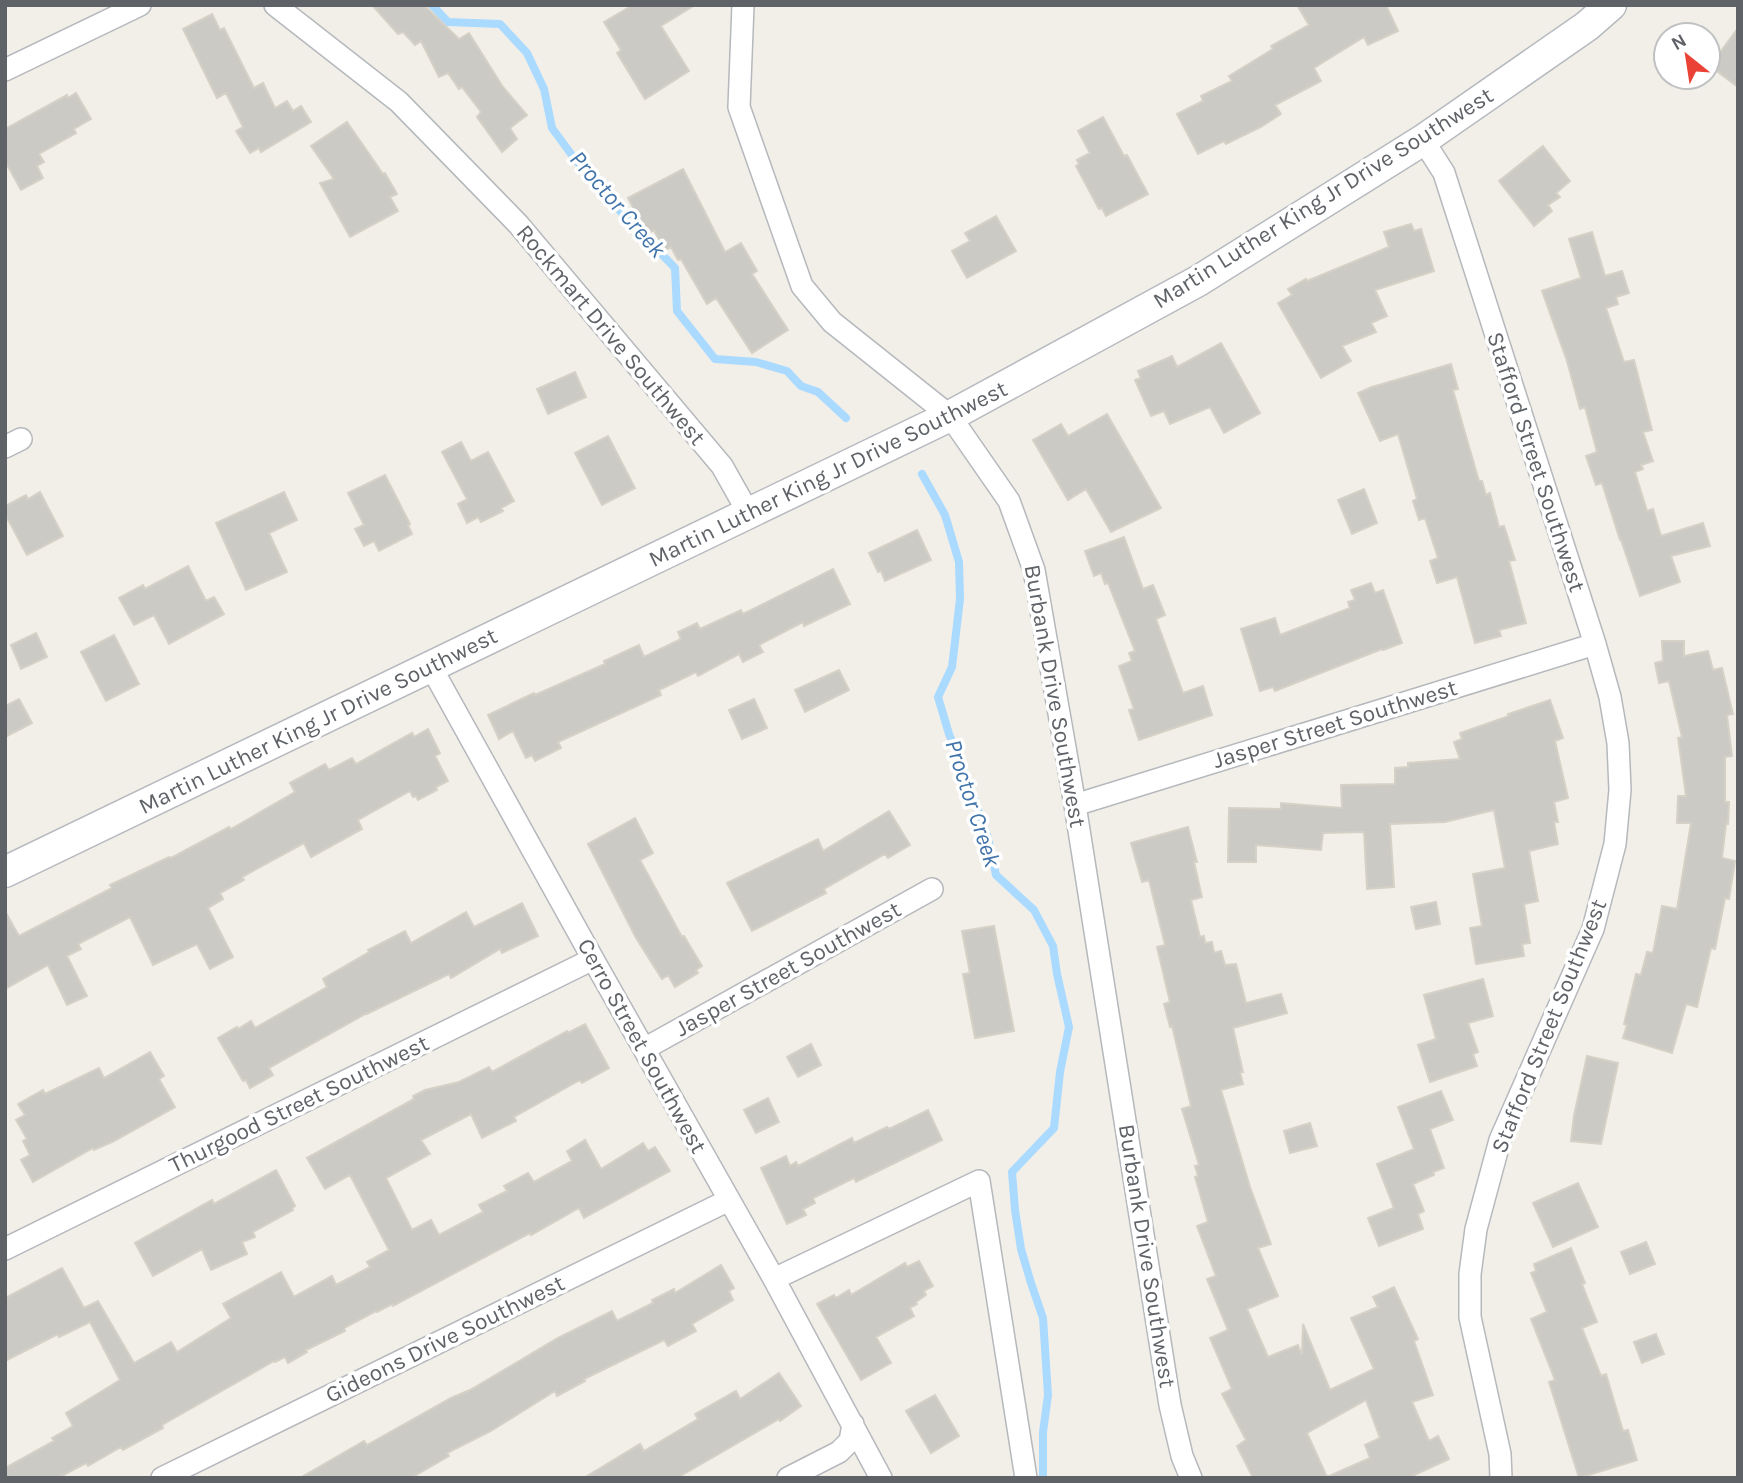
<svg xmlns="http://www.w3.org/2000/svg" width="1743" height="1483" font-family="Karla,sans-serif">
<rect width="100%" height="100%" fill="#f1efe8"/>
<g fill="none" stroke-linecap="round" stroke-linejoin="round">
<path stroke="#aadaff" stroke-width="8" d="M432,5L448,22L500,24L527,53L544,89L552,128L574,158L623,214L675,268L677,311L715,359L756,362L787,371L801,386L818,392L846,418
M922,474L945,515L959,562L960,599L952,667L938,697L949,734L963,768L988,838L996,875L1034,910L1053,946L1057,974L1069,1027L1060,1072L1054,1128L1012,1172L1015,1210L1021,1249L1031,1283L1043,1318L1048,1395L1043,1432V1478"/>
</g>
<path fill="#cccac5" stroke="#d6d1c6" stroke-width="2" fill-rule="evenodd" d="M372,5H424L459,39L469,33L503,87L527,115L510,128L517,139L502,152L477,117L481,112L462,87L459,89L448,73L439,77L421,41L415,45L403,32L398,34Z
M633,5H695L661,26L689,71L645,99L617,53L621,50L604,22Z
M1297,5H1386L1398,31L1368,45L1364,37L1338,53L1314,68L1321,81L1275,105L1281,114L1261,127L1226,144L1224,141L1198,154L1177,114L1203,101L1201,96L1232,81L1229,76L1273,49L1271,46L1309,25Z
M212,14L220,30L224,28L254,88L263,83L275,108L287,101L293,111L301,106L311,122L261,152L259,148L250,153L236,131L243,127L226,93L217,98L183,29Z
M1738,28V87L1710,66Z
M76,93L91,119L74,129L76,133L39,154L44,162L37,166L43,178L21,190L5,161V129L67,95L68,98Z
M1103,117L1124,156L1127,155L1148,194L1106,216L1102,208L1099,209L1076,166L1079,164L1077,160L1090,153L1078,131Z
M347,122L383,174L385,173L397,194L390,197L398,211L350,237L320,183L334,179L311,146Z
M1543,146L1570,181L1556,193L1560,197L1548,205L1552,211L1534,226L1499,181Z
M683,169L725,252L741,243L757,271L752,274L788,330L752,353L716,298L707,304L681,259L678,260L671,247L664,251L654,230L647,234L628,198Z
M996,216L1016,251L967,278L952,251L970,241L965,233Z
M1411,224L1414,231L1421,229L1434,271L1375,290L1387,316L1371,323L1376,332L1342,346L1351,361L1321,378L1278,303L1292,295L1288,289L1306,279L1307,281L1389,247L1384,232Z
M1592,232L1605,276L1622,271L1629,293L1616,297L1618,304L1606,308L1624,362L1634,360L1652,430L1643,432L1653,461L1641,465L1643,469L1635,472L1647,511L1653,509L1661,536L1703,523L1710,546L1671,556L1680,582L1640,596L1621,540H1620L1602,483L1596,485L1586,456L1597,452L1585,407L1580,409L1567,361L1542,291L1581,278L1569,239Z
M1221,343L1260,413L1224,433L1210,407L1170,424L1164,411L1151,416L1135,380L1141,378L1138,371L1172,356L1177,367Z
M1451,364L1458,389L1453,390L1465,433L1479,481H1482L1486,495L1490,493L1499,527L1504,526L1515,560L1509,561L1526,623L1499,630L1501,636L1475,643L1457,577L1437,583L1430,561L1438,558L1425,518L1419,520L1413,501L1417,499L1398,434L1380,441L1358,393L1372,387Z
M575,372L586,397L548,414L537,389Z
M1107,414L1161,508L1111,532L1086,489L1068,500L1033,440L1061,424L1068,436Z
M608,436L635,488L602,505L575,453Z
M461,442L471,461L488,452L514,501L501,508L503,511L481,522L478,517L467,523L458,504L467,499L442,452Z
M385,475L410,524L408,525L412,534L379,551L374,541L364,546L355,529L364,525L348,493Z
M1364,489L1377,523L1352,534L1338,500Z
M40,492L63,536L27,555L5,514V506L26,495L28,499Z
M284,492L297,520L269,533L287,572L246,590L216,523Z
M917,530L931,560L885,581L881,571L878,572L869,553Z
M1124,537L1143,589L1153,585L1165,615L1156,619L1183,693L1203,686L1212,715L1139,740L1129,710L1134,709L1119,666L1132,661L1129,653L1135,651L1108,583L1105,584L1101,573L1094,576L1085,551Z
M188,566L206,601L214,597L224,614L169,644L154,615L134,625L119,598L143,585L145,589Z
M833,569L850,604L804,626L803,622L759,645L763,652L743,662L739,654L698,676L696,672L659,690L661,695L558,742L561,748L535,761L532,755L526,758L513,731L499,739L488,715L530,695L534,693L535,695L605,664L604,661L639,645L644,657L681,639L678,632L697,623L700,629L741,610L743,614Z
M1371,583L1375,593L1383,590L1402,643L1383,650L1382,649L1275,691L1273,687L1260,691L1241,629L1275,618L1280,635L1350,608L1348,602L1355,600L1351,590Z
M36,633L47,657L21,669L11,645Z
M114,635L139,684L106,701L81,652Z
M1662,641H1684V656L1708,651L1713,670L1722,668L1733,714L1727,715L1732,756L1725,757V802H1729L1728,824H1726L1722,858L1735,861L1729,899L1725,898L1715,949L1711,948L1697,1007L1686,1004L1672,1053L1623,1038L1627,1025L1624,1024L1636,974L1641,975L1647,952L1653,953L1662,906L1677,909L1691,823H1677L1678,796H1686L1678,738L1682,737L1669,681L1659,683L1655,663L1663,661Z
M839,670L849,690L805,712L795,690Z
M19,699L32,723L5,737V706Z
M754,699L767,728L742,739L729,710Z
M1550,700L1563,738L1555,741L1568,798L1554,802L1558,822H1554L1558,844L1529,851L1538,901L1524,904L1530,943L1522,944L1524,956L1476,964L1470,928L1482,926L1473,874L1505,868L1494,810L1445,822L1390,824L1394,887L1367,889L1364,832L1323,833L1321,850L1256,845V862H1228L1229,808L1281,809V803L1342,808L1341,785L1395,784V768L1408,767V763L1460,759L1454,742L1462,739L1460,733L1509,716L1508,714Z
M428,729L440,753L435,756L448,781L436,787L437,790L418,800L416,796L413,797L410,791L358,820L362,829L311,857L304,843L242,877L244,880L220,893L223,899L208,908L233,957L210,969L197,944L153,965L130,917L78,944L81,949L67,956L87,996L67,1005L48,965L5,989V911L19,936L112,888L110,885L169,857L171,858L229,827L231,829L295,792L290,783L325,764L329,770L352,758L356,764L412,733L414,737Z
M889,811L910,845L888,858L885,854L824,889L826,893L752,931L727,883L818,839L823,851Z
M635,818L653,853L640,860L682,937L684,936L702,966L696,970L698,973L675,987L668,975L662,979L636,938L588,844Z
M1188,827L1197,862H1194L1202,897L1191,900L1200,937L1204,936L1205,943L1212,942L1214,953L1221,951L1225,965L1236,964L1246,1003L1281,994L1287,1013L1233,1028L1243,1072H1240L1243,1084L1221,1090L1250,1187L1271,1244L1258,1248L1278,1296L1247,1309L1268,1357L1298,1345L1302,1355L1303,1324L1330,1390L1374,1369L1351,1318L1378,1307L1373,1297L1394,1287L1418,1339L1414,1341L1433,1395L1412,1402L1429,1441L1438,1436L1449,1459L1408,1478H1253L1237,1446L1246,1440L1222,1394L1232,1389L1210,1338L1228,1330L1207,1279L1216,1276L1197,1226L1208,1222L1195,1177L1198,1176L1195,1166L1199,1165L1182,1109L1191,1106L1172,1026L1170,1027L1164,1004L1170,1002L1157,947L1165,945L1149,880L1142,882L1131,843ZM1366,1400L1380,1438L1365,1445L1370,1458L1327,1477L1307,1433Z
M1436,902L1440,924L1416,929L1411,907Z
M522,903L538,936L502,953L500,949L451,978L449,974L367,1014V1013L269,1068L273,1075L250,1088L246,1080L243,1081L218,1038L237,1027L238,1029L251,1021L255,1028L327,987L323,979L369,952L368,950L405,931L411,943L466,912L474,927Z
M994,926L1014,1031L975,1038L963,974L970,973L962,931Z
M1483,979L1493,1016L1468,1023L1478,1052L1473,1054L1477,1066L1430,1082L1418,1045L1436,1039L1424,995Z
M585,1024L609,1068L582,1083L580,1080L514,1117L516,1121L482,1138L471,1114L421,1140L430,1154L386,1178L412,1230L431,1220L439,1235L483,1212L479,1205L507,1191L504,1186L528,1173L534,1182L572,1161L567,1151L585,1140L601,1169L643,1143L648,1151L655,1147L670,1171L584,1218L579,1208L531,1235L530,1233L393,1306L392,1304L377,1312L376,1311L344,1328L345,1331L306,1350L307,1352L288,1363L285,1357L275,1362L274,1361L162,1425L163,1428L123,1450L121,1447L88,1466L86,1463L58,1478H5V1468L54,1441L52,1438L73,1426L66,1413L120,1380L90,1322L59,1337L58,1334L5,1361V1298L62,1268L84,1308L98,1301L134,1363L171,1342L177,1352L231,1318L223,1304L281,1272L294,1297L332,1276L336,1285L370,1267L367,1262L389,1250L350,1175L325,1189L307,1158L414,1099L413,1096L425,1090L459,1082L489,1067L492,1072L567,1031L568,1033Z
M811,1044L821,1065L798,1077L787,1057Z
M150,1052L164,1076L159,1079L175,1107L114,1141L94,1150L93,1148L33,1182L21,1160L30,1155L23,1141L27,1139L16,1120L25,1115L18,1104L43,1090L45,1094L99,1068L104,1078Z
M1587,1056L1618,1063L1601,1144L1571,1141L1574,1116Z
M1441,1091L1453,1120L1430,1129L1444,1168L1433,1172L1434,1175L1413,1184L1424,1211L1418,1214L1423,1229L1379,1246L1368,1218L1394,1208L1377,1164L1414,1149L1398,1107Z
M768,1098L779,1122L756,1133L744,1110Z
M928,1110L942,1140L856,1182L854,1178L813,1198L815,1203L803,1209L806,1215L787,1224L761,1168L786,1156L790,1166L796,1162L798,1166L852,1138L854,1143L887,1127L889,1129Z
M1310,1123L1317,1146L1290,1153L1284,1131Z
M276,1170L295,1206L292,1208L293,1210L253,1232L255,1237L242,1242L247,1254L211,1270L202,1249L153,1276L135,1243L212,1200L214,1204Z
M1578,1183L1598,1227L1553,1247L1533,1203Z
M1646,1242L1655,1264L1630,1274L1621,1252Z
M1571,1248L1585,1283L1582,1284L1597,1322L1582,1328L1601,1376L1606,1374L1623,1431L1628,1430L1637,1460L1579,1478L1549,1382L1555,1380L1531,1319L1547,1312L1531,1273L1536,1271L1534,1264Z
M919,1261L933,1286L924,1291L926,1295L916,1302L917,1304L910,1308L914,1316L876,1337L891,1363L861,1380L817,1304L834,1295L836,1298L849,1290L851,1295L905,1263L907,1267Z
M721,1265L734,1288L729,1291L733,1300L692,1324L696,1331L668,1346L664,1340L584,1379L585,1381L557,1396L555,1391L491,1431L447,1453L449,1456L411,1478H300L364,1441L367,1445L451,1398L470,1390L558,1338L612,1311L617,1321L653,1303L652,1300L674,1289L675,1293Z
M1656,1334L1664,1354L1642,1363L1634,1342Z
M779,1373L801,1406L780,1421L779,1419L677,1478H584L640,1444L644,1451L698,1419L695,1414L736,1391L740,1399Z
M935,1395L959,1436L931,1453L906,1411Z"/>
<g fill="none" stroke-linecap="round" stroke-linejoin="round">
<defs>
<path id="street" d="M275,5L399,102L518,224L722,466L749,514
M743,5L739,107L802,286L832,322L950,416L1009,501L1034,570L1075,805L1170,1405L1182,1456L1191,1478
M5,70L140,5
M1423,140L1444,173L1595,644L1610,697L1618,743L1620,790L1615,844L1593,929L1500,1140L1476,1229L1470,1274V1317L1500,1454L1501,1478
M5,447L21,439
M431,667L593,959L774,1279L881,1478
M1075,805L1595,644
M644,1049L932,889
M5,1249L593,959
M774,1279L979,1181L1026,1478
M162,1478L729,1200
M788,1478L839,1452L850,1441L853,1424"/>
<path id="secondary" d="M5,872L950,416L1198,281L1423,140L1587,26L1611,5"/>
</defs>
<use href="#street" stroke="#b5b8bc" stroke-width="24"/>
<use href="#secondary" stroke="#b6babf" stroke-width="33"/>
<use href="#street" stroke="#fff" stroke-width="21"/>
<use href="#secondary" stroke="#fff" stroke-width="30"/>
</g>
<g text-anchor="middle" dominant-baseline="central" stroke-width="7" stroke-linejoin="round" paint-order="stroke">
<g font-size="23" fill="#5f6368" stroke="#fff">
<text transform="translate(1323 198) rotate(-32)">Martin Luther King Jr Drive Southwest</text>
<text transform="translate(611 335) rotate(50)">Rockmart Drive Southwest</text>
<text transform="translate(1536 462) rotate(72)">Stafford Street Southwest</text>
<text transform="translate(828 474) rotate(-26)">Martin Luther King Jr Drive Southwest</text>
<text transform="translate(1055 696) rotate(80)">Burbank Drive Southwest</text>
<text transform="translate(318 721) rotate(-26)">Martin Luther King Jr Drive Southwest</text>
<text transform="translate(1335 724) rotate(-17)">Jasper Street Southwest</text>
<text transform="translate(788 969) rotate(-29)">Jasper Street Southwest</text>
<text transform="translate(1549 1026) rotate(-68)">Stafford Street Southwest</text>
<text transform="translate(642 1046) rotate(61)">Cerro Street Southwest</text>
<text transform="translate(299 1104) rotate(-26)">Thurgood Street Southwest</text>
<text transform="translate(1147 1256) rotate(81)">Burbank Drive Southwest</text>
<text transform="translate(445 1339) rotate(-26)">Gideons Drive Southwest</text>
</g>
<g font-size="24" font-style="italic" fill="#4174aa" stroke="#fff">
<text transform="translate(618 204) rotate(49)">Proctor Creek</text>
<text transform="translate(973 803) rotate(72)">Proctor Creek</text>
</g>
</g>
<rect width="1743" height="1483" fill="none" stroke="#5f6368" stroke-width="14"/>
<g transform="translate(1687 56) rotate(330)"><circle r="33" fill="#ffffff" stroke="#bfc1c3" stroke-width="2"/>
<path d="M0-5L12 26L0 18L-12 26Z" fill="#ea4335"/>
<text y="-10" font-size="19" font-weight="bold" text-anchor="middle" fill="#5f6368">N</text>
</g>
</svg>
